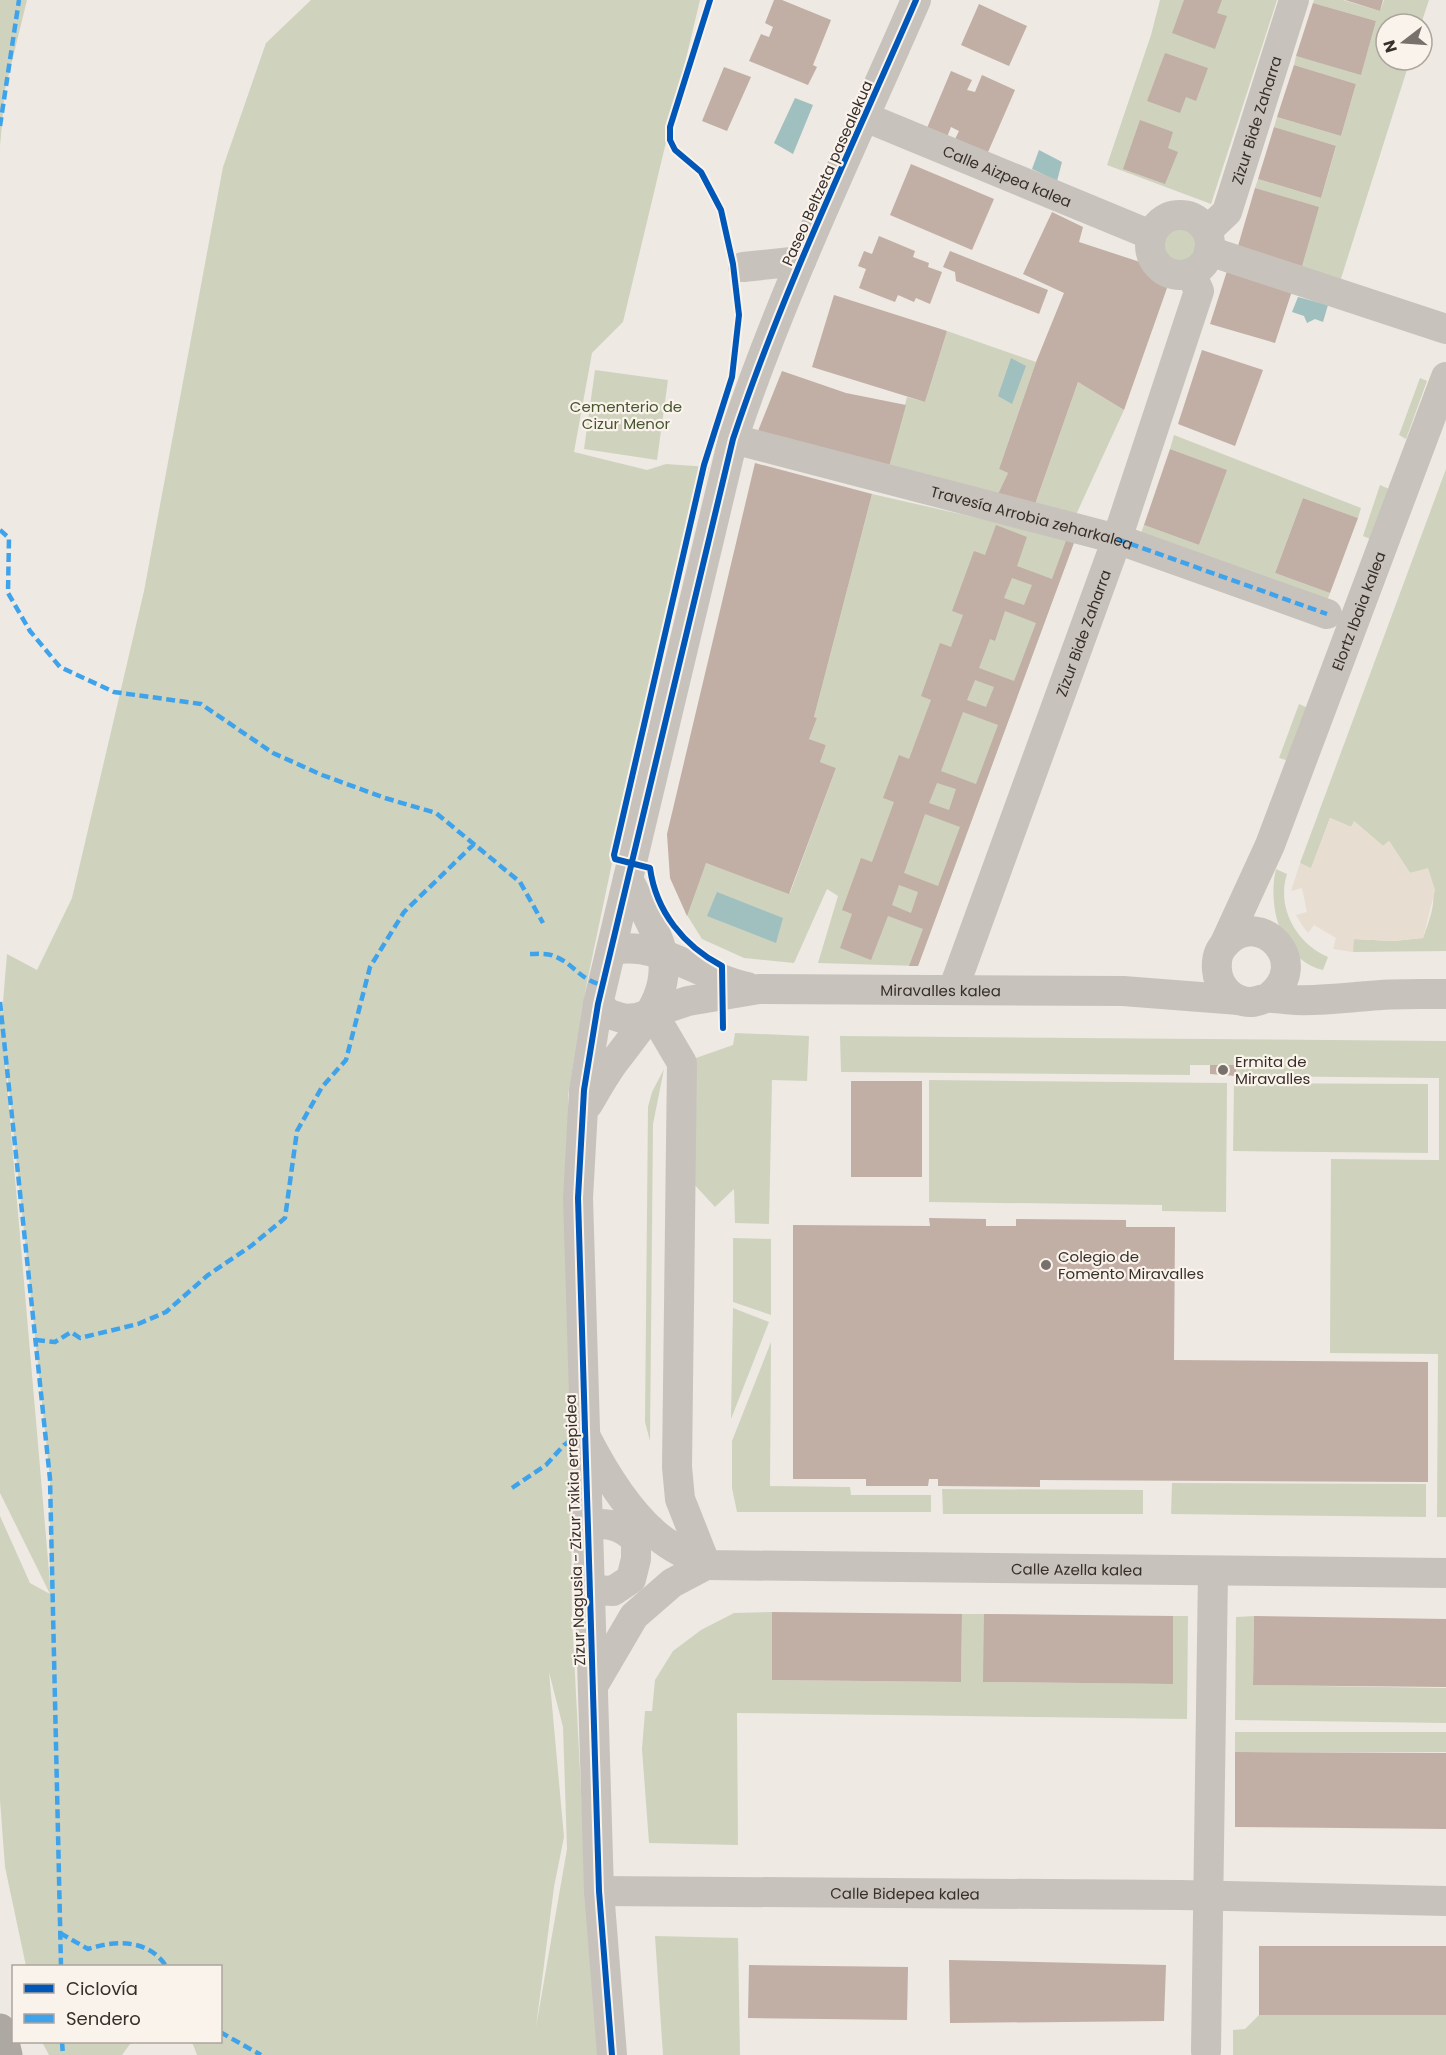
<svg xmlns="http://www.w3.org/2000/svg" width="1446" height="2055" font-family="Poppins,sans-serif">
<rect width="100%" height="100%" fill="#eee9e3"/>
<path fill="#cfd3be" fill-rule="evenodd" d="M0,0H27L5,90L0,146Z
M311,0H700L623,322L592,353L574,452L647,470L666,464L709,467L628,787L587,982L568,1095L572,1617L587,1905L600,2055H197L192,2042H220V1966H26L5,1867L0,1800V1516L30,1583L50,1594L0,1493V1002L2,1014L7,954L37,970L72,898L144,591L223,167L266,43ZM6,1061L50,1479V1583L5,1062ZM549,1672L563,1727L567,1849L536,2027L554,1887L564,1837Z
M1160,0H1277L1211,204L1107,165L1151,35Z
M1314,0H1343L1380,11L1384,0H1429L1421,24H1386V60H1410L1339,285L1238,246L1317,208L1255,188L1258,179L1321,198L1336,147L1274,127L1277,117L1341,136L1356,84L1294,65L1296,56L1361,74L1376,21L1313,3Z
M1162 244a17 17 0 1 1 34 0a17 17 0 1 1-34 0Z
M947,331L1036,362L999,469L1008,473L998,494L889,467L907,397L925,402Z
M595,370L668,380L657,460L584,449Z
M1420,378L1427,381L1406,439L1399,435Z
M1078,382L1124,410L1075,517L1034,507Z
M1174,435L1361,508L1358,518L1303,498L1275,573L1330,593L1326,603L1140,535L1144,525L1199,545L1226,470L1170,449Z
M1446,469V951L1353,952V939L1393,941L1423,938C1433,910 1438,898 1428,869L1410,873L1389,841L1383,846L1355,822L1351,827L1330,818L1311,869L1300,863Z
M1380,485L1389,489L1370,539L1363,536Z
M872,494L1075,540L918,966L818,963L838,896L827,889L794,963L744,958L702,939L685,912L706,863L790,893L836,768L820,762L826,745L809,739L817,718L814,717Z
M1299,704L1308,708L1289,761L1279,758Z
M1276,869L1287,874C1276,908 1297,944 1328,957L1323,970C1281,960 1267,906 1276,869Z
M735,1033L809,1036L807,1081L772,1080L769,1224L735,1223L734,1189L715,1207L692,1182L693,1059L733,1045Z
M840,1036L1446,1041V1517H1437L1438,1354L1330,1353L1331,1159L1439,1160V1078L1236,1076V1065H1190V1075L841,1072Z
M664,1069L653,1124L650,1441L645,1422L648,1107L652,1092Z
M929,1080L1227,1083L1226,1212L1162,1211V1205L929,1202Z
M1234,1083L1428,1084V1153L1233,1151Z
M733,1238L771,1239V1315L733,1302Z
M733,1308L769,1322L731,1419Z
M771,1342L770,1486L850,1487L851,1495H931V1512H737L732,1488V1441Z
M1172,1483L1426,1484V1517L1171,1514Z
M942,1489L1143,1490V1514H943Z
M772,1612V1680L961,1682L962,1614H984V1682L1173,1684V1616H1188L1187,1719L737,1713L738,1845L649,1843L642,1749L645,1711H652L655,1680L673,1651L701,1630L734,1613Z
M1254,1616L1253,1685L1446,1688V1723L1235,1720L1236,1617Z
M1235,1732H1446V1752H1235Z
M655,1936L738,1938L740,2055H663Z
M1259,2015H1446V2055H1233V2030L1245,2029Z
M42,2042H137L130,2044L122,2055H49Z"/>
<path fill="#e8ddd1" d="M1330,818L1351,827L1354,821L1383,846L1389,841L1410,873L1428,868L1435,890L1423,938L1393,941L1354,939L1353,952L1333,949L1336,938L1314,925L1308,933L1302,925L1296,915L1307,912L1302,888L1291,891L1300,863L1311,868Z"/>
<path fill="#a0bfbf" d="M795,98L813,105L793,154L774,143Z
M1039,150L1062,162L1057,181L1032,169Z
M1298,297L1328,305L1323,322L1315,319L1307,323L1304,316L1292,312Z
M1011,358L1026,366L1012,404L998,396Z
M717,892L783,918L776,943L707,916Z"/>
<path fill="#c1aea5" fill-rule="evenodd" d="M774,0H782L831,20L813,65L817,67L808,85L749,61L761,34L769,37L773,27L765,23Z
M1184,0H1222L1217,13L1227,16L1215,49L1172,33Z
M1345,0H1383L1380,11Z
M1313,3L1376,21L1361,75L1296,56Z
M979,4L1027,26L1009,66L961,45Z
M1165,53L1208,68L1196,101L1186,97L1180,113L1147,101Z
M1294,65L1356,84L1341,136L1277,117Z
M724,67L751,77L727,131L702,121Z
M951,71L972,80L967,90L975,92L982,75L1015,90L985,159L952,145L959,131L951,127L947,137L927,128Z
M1140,120L1173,132L1168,148L1178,152L1165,184L1123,169Z
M1274,127L1336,146L1321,198L1258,179Z
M911,164L994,199L972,250L890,215Z
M1255,188L1319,207L1302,266L1238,246Z
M1052,212L1083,227L1079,242L1143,263L1150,275L1167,288L1124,410L1078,382L1034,507L998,494L1008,473L999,469L1036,362L1064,293L1023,274Z
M879,236L915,251L913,257L929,263L928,267L942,272L930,304L916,298L914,302L898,295L895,302L859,288L866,269L858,266L864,251L872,254Z
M950,251L1048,290L1039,314L956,281L955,272L943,267Z
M1227,271L1292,291L1275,343L1210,324Z
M834,295L947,331L925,402L812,367Z
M1202,350L1263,370L1235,446L1178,424Z
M782,371L846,393L906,405L889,467L758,431Z
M1170,449L1227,470L1199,545L1144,525Z
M755,463L872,494L814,717L817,718L809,739L826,745L820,762L836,768L789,894L706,863L687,916L670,878L667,834Z
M1303,498L1358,518L1330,593L1275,573Z
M996,525L1027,537L1017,566L1052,579L1067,538L1075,540L918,966H909L923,929L888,916L871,960L840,948L852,914L842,910L861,858L872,862L894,802L883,798L899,755L909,759L931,700L921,696L940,643L951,647L963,615L952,611L974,551L985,555ZM1012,578L1032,585L1024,605L1004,598ZM1005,611L1036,623L1014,681L979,668L990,639L995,641ZM975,680L994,687L986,707L967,700ZM963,712L998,725L976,784L941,771ZM937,783L956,789L949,810L929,803ZM925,814L960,827L938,886L904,873ZM899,885L918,892L911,913L892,905Z
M1210,1065H1236V1076L1210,1074Z
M851,1081H922V1177H851Z
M929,1218L986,1219V1226H1016V1219L1126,1220V1227H1175L1174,1360L1428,1362V1482L1040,1480V1487L938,1486V1479H929L928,1486H866V1479H793V1225L930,1226Z
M772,1612L962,1614L961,1682L772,1680Z
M984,1614L1173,1616V1684L983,1682Z
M1254,1616L1446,1619V1687L1253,1685Z
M1235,1752L1446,1753V1829L1235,1827Z
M1259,1946H1446V2015H1259Z
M949,1960L1166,1965L1164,2021L950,2023Z
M749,1965L908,1967L907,2020L748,2018Z"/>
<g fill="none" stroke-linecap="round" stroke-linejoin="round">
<g stroke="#c8c2bc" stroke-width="30">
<path id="s1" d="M865,117L1151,235"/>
<circle cx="1180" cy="245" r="30"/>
<path id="s2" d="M1207,231L1227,212L1294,0"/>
<path d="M1209,251L1446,329"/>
<path d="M743,267L801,261"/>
<path id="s3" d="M733,439L1117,539L1327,614"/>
<path id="s4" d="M1225,943L1270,845L1446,377"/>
<path d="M612,950C660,940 701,978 747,987"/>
<path id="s5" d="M953,990L1117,539L1199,291L1191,274"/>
<path d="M1269,997C1313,963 1261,908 1227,942C1218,950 1216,959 1217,970C1218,987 1233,1002 1250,1002C1258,1002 1265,997 1272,998C1280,998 1287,1000 1295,1000C1320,1001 1344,998 1368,996C1394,993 1420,994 1446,994"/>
<path id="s6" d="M598,1004L609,1014L625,1019L637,1018L688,1001L759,989L1123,991L1239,1000"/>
<path d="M652,1012L682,1063L677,1467L680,1499L706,1565"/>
<path d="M588,1104C597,1089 606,1072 618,1057C644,1022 676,990 659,942C651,920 638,899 628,879"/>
<path id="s7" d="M587,1439C604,1472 625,1507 654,1533C669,1547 688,1555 706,1565L1446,1573"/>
<path d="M588,1524C609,1523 622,1525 636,1540V1559L631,1579L613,1591L591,1590"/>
<path d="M593,1686L634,1616L672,1583L706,1565"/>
<path id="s8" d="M599,1891L1180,1895L1446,1901"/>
<path d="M1206,2051L1213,1573"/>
<path d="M612,2055L599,1891L578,1198L584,1090L598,1004L733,439C783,289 853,145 916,0"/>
</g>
<path stroke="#ada8a2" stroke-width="33" d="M0,2030L6,2055"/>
<path stroke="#3fa3eb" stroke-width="4.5" stroke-dasharray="9 4.5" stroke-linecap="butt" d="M0,126L19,0
M0,530L9,538L8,593L30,631L60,667L114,692L201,704L273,753L322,775L385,798L436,813L520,882L543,923
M1117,539L1327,614
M530,954C537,954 548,953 554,956C576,965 579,980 603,985
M0,1002L50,1479L61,1966
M36,1340L55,1342L71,1332L80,1338L138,1324L166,1312L208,1275L251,1246L285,1218L297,1131L322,1087L346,1060L370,967L404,912L474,844
M512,1488L546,1465L564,1445L583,1432
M60,1933L88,1949C116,1940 148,1939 166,1966
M220,2032L261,2055
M62,2042L63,2055"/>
<defs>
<path id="cycleway" d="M710,0L670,127V140L675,150L701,172L721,210L733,264L739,315L732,377L704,465L614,855L615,859L650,868C656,912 684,946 722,966L723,1028
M612,2055L599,1891L578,1198L584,1090L598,1004L733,439C783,289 853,145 916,0"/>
</defs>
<use href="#cycleway" stroke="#faf3ec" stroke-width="10"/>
<use href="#cycleway" stroke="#0057b8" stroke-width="6"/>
</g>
<g fill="#78706b" stroke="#faf3ec" stroke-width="2">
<circle cx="1223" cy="1070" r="6"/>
<circle cx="1046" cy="1265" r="6"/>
</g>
<g text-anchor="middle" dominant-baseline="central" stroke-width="4.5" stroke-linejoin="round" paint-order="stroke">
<g font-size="15" fill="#382f2a" stroke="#faf3ec">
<text stroke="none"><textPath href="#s2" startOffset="124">Zizur Bide Zaharra</textPath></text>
<text transform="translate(827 173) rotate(-66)">Paseo Beltzeta pasealekua</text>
<text stroke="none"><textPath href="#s1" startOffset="154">Calle Aizpea kalea</textPath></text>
<text stroke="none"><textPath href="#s3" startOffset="309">Travesía Arrobia zeharkalea</textPath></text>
<text stroke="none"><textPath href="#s4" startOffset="358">Elortz Ibaia kalea</textPath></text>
<text stroke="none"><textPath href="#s5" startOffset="380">Zizur Bide Zaharra</textPath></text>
<text stroke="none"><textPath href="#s6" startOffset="351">Miravalles kalea</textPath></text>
<text transform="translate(575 1530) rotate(-92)">Zizur Nagusia - Zizur Txikia errepidea</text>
<text stroke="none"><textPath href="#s7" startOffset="548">Calle Azella kalea</textPath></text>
<text stroke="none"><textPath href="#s8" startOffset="306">Calle Bidepea kalea</textPath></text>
</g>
<g font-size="15" fill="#47562e" stroke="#faf3ec">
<text x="626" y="406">Cementerio de<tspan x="626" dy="17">Cizur Menor</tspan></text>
</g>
<g font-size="15" fill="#382f2a" stroke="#faf3ec" text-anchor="start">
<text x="1235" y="1061">Ermita de<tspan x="1235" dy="17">Miravalles</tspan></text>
<text x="1058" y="1256">Colegio de<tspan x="1058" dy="17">Fomento Miravalles</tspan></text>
</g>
</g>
<rect x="12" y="1965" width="210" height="78" fill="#faf3ec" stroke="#aca59e" stroke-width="1.5"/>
<rect x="24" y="1984" width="30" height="9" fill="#0057b8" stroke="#aca59e" stroke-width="1.5"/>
<text x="66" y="1995" font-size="18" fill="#382f2a">Ciclovía</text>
<rect x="24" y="2014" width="30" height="9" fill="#3fa3eb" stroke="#aca59e" stroke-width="1.5"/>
<text x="66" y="2025" font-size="18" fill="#382f2a">Sendero</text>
<g transform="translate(1404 42) rotate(253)"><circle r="28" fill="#faf3ec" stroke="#aca59e" stroke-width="1.5"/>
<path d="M0-4.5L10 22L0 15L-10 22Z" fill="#78706b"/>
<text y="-9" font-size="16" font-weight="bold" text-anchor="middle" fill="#382f2a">N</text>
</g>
</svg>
